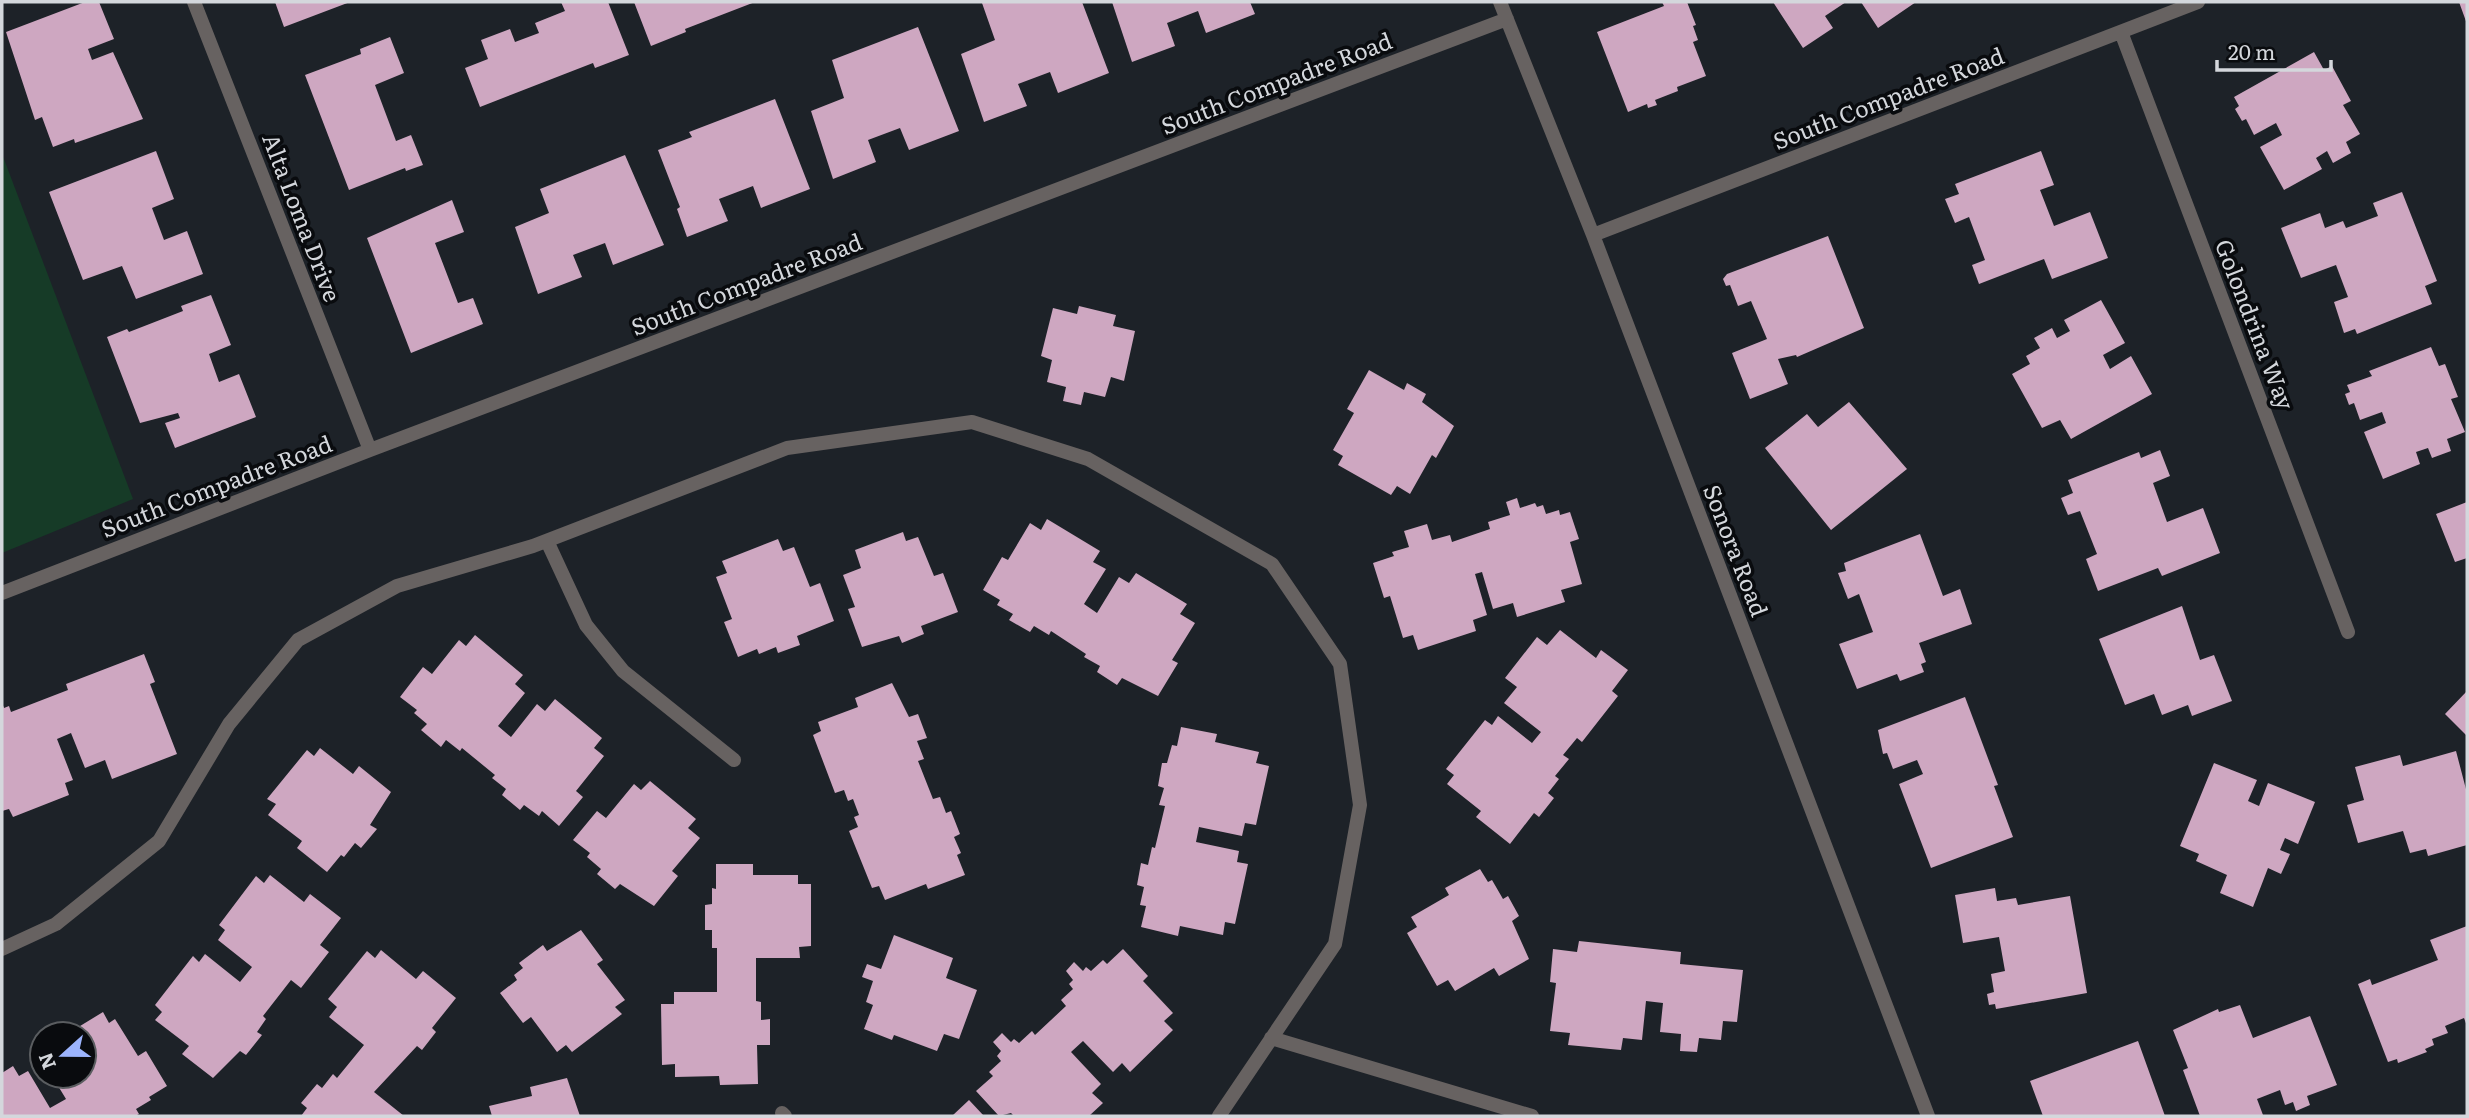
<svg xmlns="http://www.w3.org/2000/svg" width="2469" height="1118" font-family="Literata,serif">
<rect width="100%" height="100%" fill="#1d2228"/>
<path fill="#163b27" d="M2,154L133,499L2,553Z"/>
<path fill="#cea7c1" d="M85,2H99L114,39L88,49L92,60L113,52L143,119L75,143L74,139L53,147L42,117L35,120L6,32Z
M275,2H350L284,27Z
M561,2H608L629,55L595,68L593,63L480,107L465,68L488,59L481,40L510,29L515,42L539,33L535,23L565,11Z
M634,2H755L685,29L686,32L651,46Z
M1082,2L1109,73L1058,93L1050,72L1018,84L1027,106L984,122L961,54L995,40L982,3Z
M1112,2H1250L1255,14L1206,33L1198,11L1167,23L1175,46L1132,62Z
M1662,2H1687L1696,25L1693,26L1698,40L1693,42L1706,76L1677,87L1678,91L1655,100L1657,105L1648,108L1647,104L1628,112L1597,32L1664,6Z
M1773,2H1846L1825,16L1833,28L1803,48Z
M1861,2H1916L1878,28Z
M2459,2H2467V24Z
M918,27L959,131L909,150L900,128L868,140L876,162L833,179L811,111L844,98L832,60Z
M390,37L404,73L375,85L396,141L411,135L423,165L406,171L405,168L349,190L305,75L361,54L360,49Z
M2314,52L2324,70L2332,66L2351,101L2343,105L2360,134L2346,142L2351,153L2333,163L2327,151L2316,158L2322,169L2284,190L2260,147L2282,135L2276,123L2254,135L2246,119L2242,121L2235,109L2239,106L2234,97Z
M775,99L810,189L761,208L753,186L719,199L728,221L687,237L677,209L680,207L658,150L692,137L689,132Z
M156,151L174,199L152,208L164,240L187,231L203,274L136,299L122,266L83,280L49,192Z
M2041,151L2054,185L2040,190L2054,226L2090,212L2108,258L2052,279L2044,259L1979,284L1972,265L1985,260L1969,217L1955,223L1945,199L1959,194L1955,184Z
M625,155L664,245L613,265L605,243L573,255L582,277L538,294L515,227L549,213L540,189Z
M2402,192L2437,281L2425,286L2432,304L2357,334L2355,329L2344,333L2334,302L2348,297L2336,265L2301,278L2281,228L2320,213L2325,228L2343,221L2346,228L2378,216L2373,203Z
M452,200L464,232L435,243L458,303L473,298L483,324L411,353L367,238Z
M1828,236L1864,328L1797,357L1796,355L1778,359L1788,384L1750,399L1732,353L1767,339L1751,301L1738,306L1730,285L1726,286L1723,279L1727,274Z
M211,295L231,345L209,354L219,382L239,374L256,417L175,448L165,423L180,418L178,413L140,423L107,337L127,329L129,332L183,311L181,306Z
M2101,300L2125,343L2103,355L2110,369L2131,356L2152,394L2071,439L2060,420L2042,428L2012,374L2030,364L2026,356L2040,348L2034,338L2052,328L2057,338L2070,331L2064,320Z
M1079,306L1116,315L1113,326L1135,331L1124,381L1111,377L1105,397L1084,392L1081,405L1063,401L1066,387L1047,382L1052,360L1041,356L1053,308L1077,314Z
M2431,347L2439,366L2445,364L2458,397L2451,399L2465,432L2447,439L2451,451L2432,458L2428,448L2416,452L2420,464L2383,479L2364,432L2386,423L2382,412L2360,420L2354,403L2349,405L2345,394L2350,392L2347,385L2372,376L2369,371Z
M1369,370L1404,390L1407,383L1426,394L1422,402L1454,426L1436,458L1432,455L1410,494L1397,486L1391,495L1338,465L1343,456L1333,450L1354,413L1347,409Z
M1849,402L1907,469L1831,530L1765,448L1807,414L1818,427Z
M2160,450L2170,476L2153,483L2167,522L2203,508L2220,553L2162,576L2158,568L2098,591L2086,559L2097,554L2080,511L2068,515L2061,498L2073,493L2068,480L2139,452L2141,458Z
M1517,498L1520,508L1535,503L1537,507L1543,505L1546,514L1559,510L1560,515L1570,512L1579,539L1570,542L1582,584L1561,590L1565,602L1517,617L1513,603L1493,609L1482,572L1475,574L1487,615L1473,620L1476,631L1418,650L1413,635L1403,638L1390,596L1384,598L1373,563L1394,556L1392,552L1409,547L1404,531L1427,524L1432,540L1450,535L1452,542L1490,529L1488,522L1510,515L1506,502Z
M2467,502V558L2455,562L2436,514Z
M1047,519L1100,551L1093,562L1106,569L1084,604L1097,613L1119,577L1129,583L1136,573L1187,604L1180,614L1195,623L1172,660L1178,663L1158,696L1122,678L1117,685L1097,672L1100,666L1084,657L1086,654L1051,631L1049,635L1034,626L1030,632L1009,620L1013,614L997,605L1000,600L983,590L1002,557L1008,560L1030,523L1041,530Z
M903,532L906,541L918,537L934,576L943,573L958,612L921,626L924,634L902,643L899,636L862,647L848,609L855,607L843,575L861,568L855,550Z
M1920,534L1943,596L1960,589L1972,624L1919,643L1926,662L1921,664L1924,672L1900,681L1897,674L1857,689L1839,644L1873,632L1859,594L1848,599L1838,573L1846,571L1844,563Z
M778,539L783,551L794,547L810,587L820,583L834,621L797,636L800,645L778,653L776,647L759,654L757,649L738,657L724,622L732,619L716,577L727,573L722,561Z
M2182,606L2200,660L2214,655L2232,701L2192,716L2188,705L2162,715L2154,694L2125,705L2099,639Z
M1560,630L1596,658L1601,650L1628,670L1612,691L1618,696L1582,742L1577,738L1563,755L1569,759L1555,776L1559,779L1548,793L1554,798L1539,817L1534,813L1510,844L1476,817L1481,811L1447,784L1454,775L1446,769L1485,720L1492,725L1498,716L1532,743L1541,732L1504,703L1517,687L1505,678L1537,637L1547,645Z
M475,635L523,675L515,684L525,693L498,726L511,737L537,704L545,711L555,699L602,738L594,748L604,756L576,791L583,797L559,826L542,811L539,816L524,805L520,810L502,795L506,789L492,778L495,775L462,748L460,751L446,740L441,747L421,730L427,724L414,713L417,710L400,697L423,667L432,674L459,640L466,646Z
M144,654L155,682L150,684L177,754L112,779L105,760L85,768L71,733L57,739L73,780L65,783L69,795L13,817L9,809L2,811V703L4,708L9,706L11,712L68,690L66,684Z
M892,683L909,717L918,714L927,738L917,741L924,759L918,761L933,799L940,797L946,813L951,811L960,834L954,837L961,853L957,855L965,875L928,889L926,884L885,900L879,886L872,888L849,831L858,827L854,817L859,815L853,799L848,801L844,790L835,793L813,735L821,731L818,722L858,707L855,698Z
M2467,691V736L2445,714Z
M1965,697L1998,785L1994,786L2013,837L1931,868L1899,784L1923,774L1917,760L1893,769L1887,753L1883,754L1878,730Z
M1181,727L1217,734L1215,742L1259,752L1256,763L1269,766L1256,825L1245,823L1242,836L1199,827L1196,842L1239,851L1237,862L1248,864L1235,924L1225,922L1223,935L1180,926L1178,936L1141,927L1146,906L1140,905L1144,887L1137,885L1141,863L1148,865L1152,847L1155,848L1165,806L1159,805L1164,788L1158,786L1162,763H1167L1172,745L1177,746Z
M320,748L353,774L359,766L391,792L370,825L377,829L361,848L355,843L344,857L341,855L327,872L297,848L302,841L268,815L276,804L267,799L307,750L314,756Z
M2456,751L2467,793V845L2428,856L2426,849L2410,853L2403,831L2358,843L2347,805L2364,800L2355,767L2400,755L2403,766Z
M2214,763L2257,780L2248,801L2259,806L2268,783L2315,802L2298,844L2285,838L2280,850L2290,854L2281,874L2268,868L2253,907L2220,893L2227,875L2196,861L2199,854L2180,846Z
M650,781L696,819L688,828L700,838L672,871L678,876L654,906L620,884L615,889L597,874L601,869L587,857L590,853L573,840L597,811L606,818L634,784L641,790Z
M716,864H753V875H798V884H811V946L799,947L800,958H756V1001L761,1002V1020L770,1019V1045H757L758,1084L720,1085L719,1076L675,1077V1064L662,1065L661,1004H674V992H717V948H712V930H705V905L712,904V888L716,889Z
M1480,869L1488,882L1492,880L1503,899L1508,896L1519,916L1512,921L1529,959L1499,976L1494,968L1455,991L1448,980L1437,986L1407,933L1417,927L1411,917L1449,895L1445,888Z
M270,875L304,902L310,894L341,918L320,945L329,952L301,988L291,980L263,1016L266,1019L257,1032L262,1035L246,1055L240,1051L213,1078L182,1054L189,1046L155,1020L162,1012L155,1005L193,956L199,962L205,954L240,982L252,967L218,940L225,930L219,925L256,876L264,883Z
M1995,888L1997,901L2016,898L2018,905L2070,896L2087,993L1996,1009L1995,1004L1989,1005L1987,994L1994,992L1991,974L2005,971L1999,937L1963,943L1955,895Z
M2467,926V1026L2464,1018L2445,1026L2448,1033L2432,1039L2434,1045L2425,1049L2427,1052L2398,1063L2397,1059L2388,1062L2358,984L2370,979L2372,985L2438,960L2430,940Z
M581,930L603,960L597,964L625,1000L615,1007L622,1014L572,1052L566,1045L557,1052L531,1017L523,1023L500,993L517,980L514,975L523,968L519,963L543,945L547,951Z
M894,935L953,958L946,978L977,990L959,1039L944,1034L937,1051L894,1035L892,1040L864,1029L873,1005L866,1002L873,981L862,977L867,964L881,969Z
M1579,941L1681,952L1680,964L1743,970L1737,1022L1723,1021L1721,1040L1699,1038L1697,1052L1680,1051L1681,1034L1660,1032L1663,1003L1646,1001L1642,1040L1623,1038L1621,1050L1568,1045L1570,1033L1550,1031L1556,983L1550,982L1553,949L1577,952Z
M1123,949L1148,976L1143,981L1173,1013L1164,1021L1173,1030L1130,1072L1122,1063L1113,1072L1083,1041L1071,1052L1101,1084L1092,1093L1103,1103L1089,1116H1014L1011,1113L999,1116L976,1091L993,1076L989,1072L1001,1061L997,1056L1001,1051L993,1042L1002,1033L1011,1042L1014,1039L1019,1043L1032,1031L1035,1035L1066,1006L1061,1000L1073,989L1069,984L1073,980L1066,971L1074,962L1083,971L1086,967L1091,971L1103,960L1107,964Z
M381,950L416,979L423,971L456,998L432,1028L436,1032L422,1050L417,1046L374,1092L404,1116H301L307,1108L301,1103L317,1084L322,1088L333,1074L337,1078L364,1045L329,1017L337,1007L328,999L367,951L375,958Z
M2240,1005L2253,1038L2310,1016L2337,1085L2307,1096L2310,1105L2296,1111L2293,1102L2285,1105L2280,1090L2257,1099L2263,1115L2259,1116H2200L2183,1070L2188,1068L2173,1030L2218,1009L2219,1012Z
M103,1012L109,1023L115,1019L138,1056L146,1051L167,1086L149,1097L151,1100L136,1109L139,1114L135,1116H2V1073L13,1066L19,1076L28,1071L50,1108L66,1099L52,1076H84V1034H67Z
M2138,1041L2165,1116H2043L2030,1081Z
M567,1078L580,1116H492L489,1106L532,1096L530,1087Z
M969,1100L984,1116H952Z"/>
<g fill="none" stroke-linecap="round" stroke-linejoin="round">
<path stroke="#676261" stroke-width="14" d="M547,541L586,625L623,671L734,760
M2,949L56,924L159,841L229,724L298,640L397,586L533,546L787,448L972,422L1088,459L1272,564L1340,664L1360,805L1335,944L1219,1116
M1271,1038L1532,1116
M782,1113L785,1116"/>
<path stroke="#676261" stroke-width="14" d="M194,2L370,450
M1500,2L1593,235L1928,1116
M2121,32L2348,632
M1593,235L2198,2
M2,593L370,450L1507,19"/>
</g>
<g text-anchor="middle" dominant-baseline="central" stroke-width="7" stroke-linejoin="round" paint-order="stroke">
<g font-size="23" fill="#d4d7dc" stroke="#090b0e">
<text transform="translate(1276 82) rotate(-21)">South Compadre Road</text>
<text transform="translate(1888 97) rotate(-21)">South Compadre Road</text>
<text transform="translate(303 217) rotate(69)">Alta Loma Drive</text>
<text transform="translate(746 283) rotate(-21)">South Compadre Road</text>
<text transform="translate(2256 324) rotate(69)">Golondrina Way</text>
<text transform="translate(216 485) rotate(-21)">South Compadre Road</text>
<text transform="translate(1737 550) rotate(69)">Sonora Road</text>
</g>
</g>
<rect width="2469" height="1118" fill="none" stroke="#d4d7dc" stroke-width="7"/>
<g transform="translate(63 1055) rotate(249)"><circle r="33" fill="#090b0e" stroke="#5a5d60" stroke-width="2"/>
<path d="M0-5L12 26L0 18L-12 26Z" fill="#9cb4fd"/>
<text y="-10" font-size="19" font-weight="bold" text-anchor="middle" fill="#d4d7dc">N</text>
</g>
<path d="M2217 60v10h114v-10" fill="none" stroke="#d4d7dc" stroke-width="3.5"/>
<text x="2228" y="60" font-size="21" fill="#d4d7dc" stroke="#090b0e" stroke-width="5" paint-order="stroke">20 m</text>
</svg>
